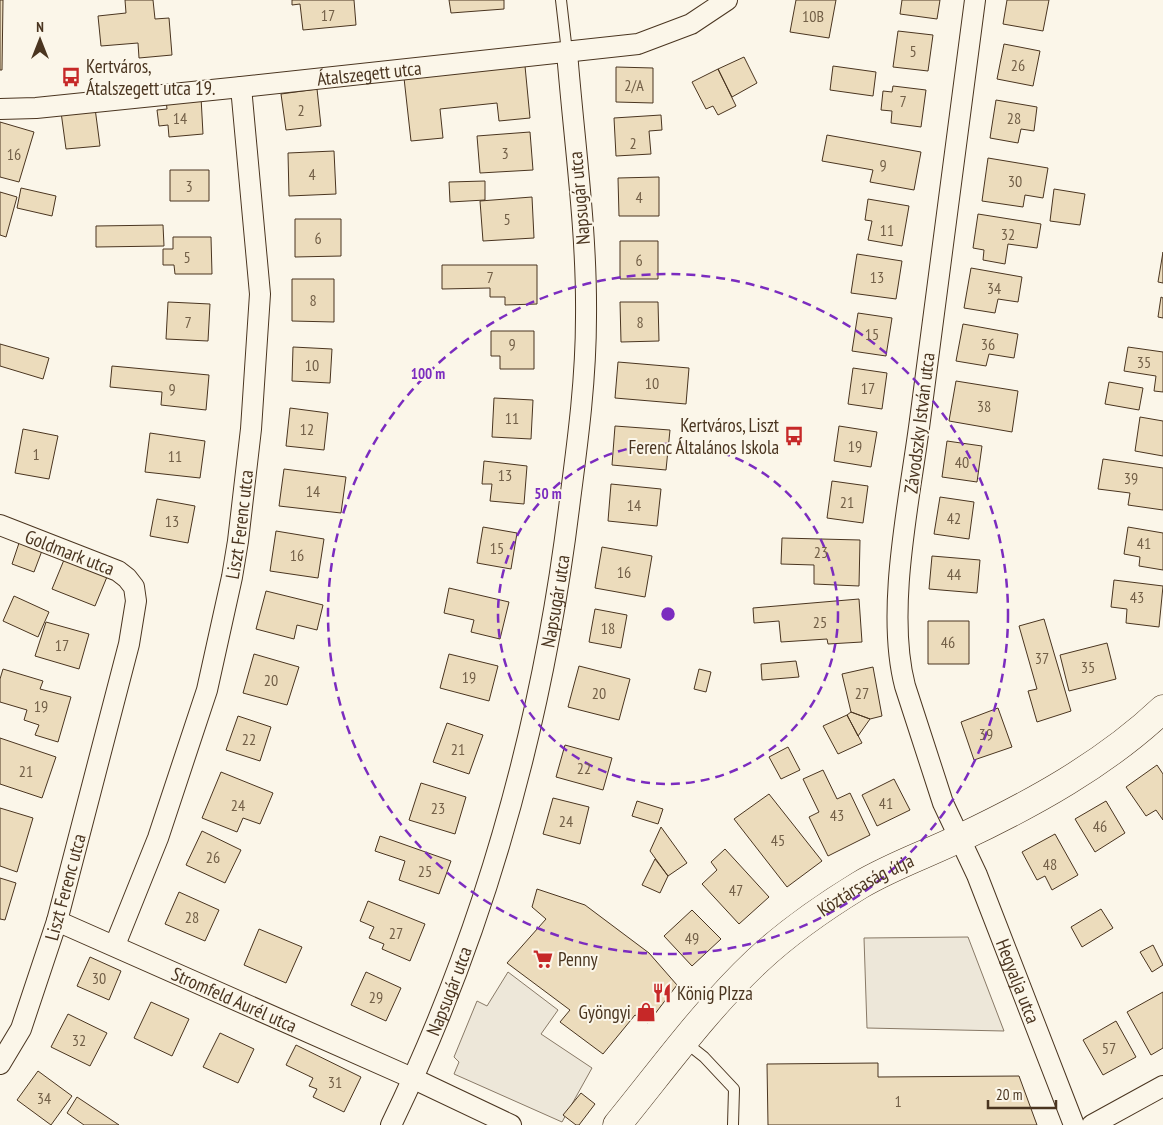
<svg xmlns="http://www.w3.org/2000/svg" width="1163" height="1125" font-family="'PT Sans Narrow',sans-serif">
<rect width="100%" height="100%" fill="#fbf6e9"/>
<path fill="#ede7d9" stroke="#887966" d="M968,937L1004,1031L867,1028L864,938Z
M508,972L558,1010L541,1034L592,1068L562,1122L454,1074L459,1062L454,1057L477,1001L487,1006Z"/>
<path fill="#ecdcbc" stroke="#4a3520" d="M0,0H3L2,70H0Z
M125,0H153L155,19L169,18L172,55L139,58L138,43L101,46L98,16L126,13Z
M292,0H354L356,25L303,30L300,4L292,5Z
M449,0H504V9L451,13Z
M796,0H836L829,38L790,32Z
M902,0H940L937,19L900,14Z
M1007,0H1049L1043,31L1003,24Z
M898,31L933,35L928,71L893,67Z
M1004,44L1040,51L1033,86L997,79Z
M744,57L757,83L732,97L718,69Z
M525,66L530,118L499,121L497,103L440,109L443,138L411,141L404,78Z
M833,66L876,72L873,96L830,90Z
M616,67L653,68V103L616,102Z
M718,69L736,106L718,115L713,106L706,109L692,82Z
M893,86L926,90L921,127L891,123L892,111L881,110L883,91L892,92Z
M317,89L321,126L286,130L281,94Z
M201,97L203,134L169,137L168,125L159,126L157,110L167,109L166,100Z
M996,100L1037,107L1034,131L1021,129L1018,143L990,138Z
M95,108L100,146L66,149L61,112Z
M661,115L662,130L649,131L651,154L616,156L614,118Z
M0,122L34,132L19,182L0,177Z
M530,132L533,170L480,173L477,136Z
M827,135L921,152L914,190L870,182L873,170L822,161Z
M334,151L336,194L289,196L288,153Z
M988,158L1048,168L1043,198L1025,195L1023,207L982,201Z
M170,170H209V201H170Z
M659,177V216H619L618,178Z
M485,181V200L450,202L449,182Z
M21,188L56,196L52,216L17,208Z
M1054,189L1085,194L1080,225L1050,221Z
M0,192L17,197L6,237L0,235Z
M532,197L534,238L483,241L480,201Z
M868,199L909,206L902,246L868,240L872,221L865,220Z
M978,214L1041,224L1037,248L1008,244L1005,264L983,260L984,250L973,248Z
M295,219H341V256L295,257Z
M163,225L164,246L96,247V226Z
M173,237H211L212,274H175L174,265H163V249H173Z
M620,241H658V279H620Z
M1163,252V283L1158,282Z
M857,254L902,261L896,299L851,293Z
M442,265H537V304L505,305V297H490V288L442,289Z
M971,268L1022,277L1018,302L998,299L995,313L964,308Z
M292,279H334V322L292,321Z
M1161,297L1163,298V318L1158,317Z
M168,302L210,304L208,341L166,339Z
M620,302H658L659,341L621,342Z
M858,313L892,318L886,356L852,351Z
M963,324L1018,334L1014,358L989,354L986,366L956,361Z
M491,331H534V369H500V356H491Z
M0,344L49,358L43,379L0,366Z
M293,347L332,349L330,383L292,381Z
M1128,347L1163,352V392L1154,391L1156,376L1124,371Z
M618,362L689,368L686,404L615,398Z
M112,366L209,375L206,410L161,405L162,392L110,387Z
M853,368L887,373L882,409L848,404Z
M956,381L1018,391L1012,432L949,421Z
M1109,382L1143,388L1139,410L1105,404Z
M494,398L533,400L531,439L492,437Z
M290,408L328,413L324,450L286,446Z
M1140,417L1163,421V456L1135,451Z
M615,426L670,430L666,470L612,465Z
M839,426L877,432L871,467L834,461Z
M23,429L58,436L49,479L15,473Z
M150,433L205,441L200,478L145,472Z
M947,441L982,446L977,482L942,477Z
M1103,459L1163,468V510L1128,505L1130,493L1098,489Z
M484,461L527,466L524,504L490,501L492,484H482Z
M284,469L346,477L341,513L279,506Z
M832,481L868,486L863,523L827,518Z
M611,484L661,489L657,526L608,521Z
M940,497L974,502L969,539L934,534Z
M157,499L195,506L188,543L150,536Z
M483,527L517,533L511,569L477,563Z
M1128,527L1163,533V570L1139,566L1140,557L1124,554Z
M276,531L324,539L318,578L270,571Z
M782,538L860,540L859,586L814,584V565L781,564Z
M20,540L43,548L34,572L12,564Z
M602,547L652,556L645,597L595,588Z
M66,555L109,572L95,606L52,589Z
M932,556L980,560L977,593L929,589Z
M1114,580L1163,586L1159,627L1126,623L1127,609L1111,607Z
M449,588L509,602L500,639L471,632L474,620L444,613Z
M266,591L323,605L317,630L297,625L294,639L256,629Z
M14,596L49,612L38,637L3,621Z
M859,599L862,642L828,644L827,639L781,642L779,621L754,623L753,608Z
M595,609L627,615L621,648L589,642Z
M1044,619L1071,711L1037,722L1028,691L1037,689L1019,626Z
M928,621H969V664H928Z
M46,622L89,634L79,669L35,656Z
M1107,643L1116,679L1069,691L1060,655Z
M254,654L299,667L287,705L243,693Z
M449,654L498,666L489,701L440,688Z
M796,661L799,677L762,680L761,664Z
M579,666L630,679L619,720L568,707Z
M873,667L882,716L870,719L851,712L842,674Z
M3,669L43,681L40,689L71,697L58,742L35,735L39,725L24,720L27,710L0,702V679Z
M699,669L711,672L706,692L694,689Z
M998,708L1012,747L974,760L961,722Z
M851,712L870,719L858,736L847,715Z
M847,715L862,743L838,754L823,726Z
M238,716L271,727L260,761L226,750Z
M447,723L483,735L469,774L433,762Z
M0,738L56,757L42,798L0,784Z
M565,745L612,758L603,790L556,777Z
M788,747L800,770L781,779L769,757Z
M1157,765L1163,774V820L1156,810L1146,816L1126,787Z
M823,770L837,799L850,793L870,835L828,856L809,817L819,812L803,779Z
M221,772L273,793L260,824L243,818L237,832L202,818Z
M894,779L910,810L877,826L862,795Z
M421,783L466,797L455,834L409,820Z
M769,794L822,861L787,887L734,819Z
M553,798L589,807L580,844L543,834Z
M637,801L663,809L658,824L632,816Z
M1106,801L1125,833L1095,852L1075,819Z
M0,808L33,818L17,872L0,866Z
M661,827L687,863L668,876L650,851Z
M202,831L241,850L225,883L186,865Z
M1055,834L1078,875L1052,890L1045,876L1037,880L1022,852Z
M380,836L451,861L439,894L399,880L405,861L375,851Z
M725,849L769,897L739,924L702,884L717,870L711,862Z
M655,859L668,876L660,893L642,885Z
M0,878L16,883L5,920L0,919Z
M537,889L585,905L649,953L677,985L648,1023L635,1015L603,1054L560,1022L570,1010L507,963L546,919L532,907Z
M179,892L219,910L205,941L165,924Z
M368,901L425,924L410,961L382,949L384,944L369,938L374,927L360,921Z
M1101,909L1113,928L1082,947L1071,927Z
M692,910L721,939L692,966L664,936Z
M259,929L302,947L286,983L244,965Z
M1153,945L1163,965L1152,972L1140,952Z
M90,957L121,971L109,1000L77,986Z
M366,972L401,988L386,1021L351,1005Z
M1163,992V1048L1151,1055L1127,1012Z
M151,1002L189,1019L172,1056L134,1038Z
M68,1014L107,1033L90,1066L51,1047Z
M1116,1021L1136,1057L1103,1075L1083,1040Z
M220,1033L254,1049L238,1083L203,1067Z
M296,1045L361,1077L344,1112L313,1097L317,1089L309,1086L313,1078L286,1065Z
M878,1063V1077L1019,1076L1037,1125H768L767,1064Z
M38,1071L72,1096L51,1125L17,1100Z
M581,1093L595,1104L579,1125H576L563,1115Z
M77,1097L119,1125H84L67,1113Z"/>
<g fill="none" stroke-linecap="round" stroke-linejoin="round">
<defs>
<path id="lane" d="M561,0L567,52
M685,1042L704,1057L734,1089L733,1125"/>
<g id="street">
<path id="s1" d="M975,0C956,140 938,280 920,420C910,498 885,610 905,686L943,803L977,875L1074,1125"/>
<path id="s2" d="M0,109L36,108L241,87L638,44L691,24L727,0"/>
<path id="s3" d="M0,525L118,571L127,578L134,587L136,601L129,644L57,921L21,1029L0,1064"/>
<path id="s4" d="M57,921L412,1078L511,1125"/>
<path id="s5" d="M115,945L158,838L207,690L232,577L238,541L251,429L260,294L241,87"/>
<path id="s6" d="M391,1125C486,929 544,716 570,500C578,439 586,379 586,317C587,229 574,140 567,52"/>
<path d="M1092,1125L1163,1086"/>
</g>
<g id="secondary">
<path id="s7" d="M617,1125C662,1070 705,1010 757,961C788,932 824,907 860,885C892,866 927,854 960,838C1032,804 1105,764 1163,709"/>
</g>
</defs>
<use href="#lane" stroke="#4a3520" stroke-width="12"/>
<use href="#street" stroke="#4a3520" stroke-width="22"/>
<use href="#secondary" stroke="#4a3520" stroke-width="29"/>
<use href="#lane" stroke="#fbf6e9" stroke-width="10"/>
<use href="#street" stroke="#fbf6e9" stroke-width="20"/>
<use href="#secondary" stroke="#fbf6e9" stroke-width="28"/>
</g>
<g fill="none" stroke="#7b2cbf" stroke-width="2.5" stroke-dasharray="9 6">
<circle cx="668" cy="614" r="170"/>
<circle cx="668" cy="614" r="340"/>
</g>
<defs>
<symbol id="bus-bare" viewBox="-9 -9 18 18"><path d="M-5-6H5V4H4V6H2V4H-2V6H-4V4H-5ZM-3.5-4V0h7V-4ZM-3.5 1.2v1.5H-2V1.2ZM2 1.2v1.5H3.5V1.2Z" fill="#c62828" stroke="#fbf6e9" stroke-width="2.5" paint-order="stroke"/></symbol>
<symbol id="supermarket-bare" viewBox="-9 -9 18 18"><path d="M-6-5.5h2.5l.6 2H6L4.5 2H-2.5L-4.4-4H-6ZM-1.5 3.2a1.3 1.3 0 1 0 .1 0ZM3 3.2a1.3 1.3 0 1 0 .1 0Z" fill="#c62828" stroke="#fbf6e9" stroke-width="2.5" paint-order="stroke"/></symbol>
<symbol id="restaurant-bare" viewBox="-9 -9 18 18"><path d="M-5-6h1v4h1v-4h1v4h1v-4h1v5L-1.5 .5V6h-2V.5L-5-1ZM5-6V6H3V1.5H1.5Q1.5-4 5-6Z" fill="#c62828" stroke="#fbf6e9" stroke-width="2.5" paint-order="stroke"/></symbol>
<symbol id="shop-bare" viewBox="-9 -9 18 18"><path d="M-5-2.5h2.3a2.7 3.5 0 0 1 5.4 0H5L5.5 6h-11ZM-1.5-2.5h3a1.5 2.3 0 0 0-3 0Z" fill="#c62828" stroke="#fbf6e9" stroke-width="2.5" paint-order="stroke"/></symbol>
</defs>
<g fill-rule="evenodd">
<use href="#bus-bare" x="57" y="63" width="28" height="28"/>
<use href="#bus-bare" x="780" y="422" width="28" height="28"/>
<use href="#supermarket-bare" x="529" y="945" width="28" height="28"/>
<use href="#restaurant-bare" x="648" y="979" width="28" height="28"/>
<use href="#shop-bare" x="632" y="998" width="28" height="28"/>
</g>
<g text-anchor="middle" dominant-baseline="central" stroke-width="4" stroke-linejoin="round" paint-order="stroke">
<g font-size="16" fill="#725f47">
<text x="328" y="15">17</text>
<text x="813" y="16">10B</text>
<text x="913" y="51">5</text>
<text x="1018" y="65">26</text>
<text x="634" y="85">2/A</text>
<text x="903" y="101">7</text>
<text x="301" y="110">2</text>
<text x="180" y="118">14</text>
<text x="1014" y="118">28</text>
<text x="633" y="143">2</text>
<text x="505" y="153">3</text>
<text x="14" y="154">16</text>
<text x="883" y="165">9</text>
<text x="312" y="174">4</text>
<text x="1015" y="181">30</text>
<text x="189" y="186">3</text>
<text x="639" y="197">4</text>
<text x="507" y="219">5</text>
<text x="887" y="230">11</text>
<text x="1008" y="234">32</text>
<text x="318" y="238">6</text>
<text x="187" y="257">5</text>
<text x="639" y="260">6</text>
<text x="490" y="277">7</text>
<text x="877" y="277">13</text>
<text x="994" y="288">34</text>
<text x="313" y="300">8</text>
<text x="188" y="322">7</text>
<text x="640" y="322">8</text>
<text x="872" y="334">15</text>
<text x="512" y="344">9</text>
<text x="988" y="344">36</text>
<text x="1144" y="362">35</text>
<text x="312" y="365">10</text>
<text x="652" y="383">10</text>
<text x="868" y="388">17</text>
<text x="172" y="389">9</text>
<text x="984" y="406">38</text>
<text x="512" y="418">11</text>
<text x="307" y="429">12</text>
<text x="855" y="446">19</text>
<text x="36" y="454">1</text>
<text x="175" y="456">11</text>
<text x="962" y="462">40</text>
<text x="505" y="475">13</text>
<text x="1131" y="478">39</text>
<text x="313" y="491">14</text>
<text x="847" y="502">21</text>
<text x="634" y="505">14</text>
<text x="954" y="518">42</text>
<text x="172" y="521">13</text>
<text x="1144" y="543">41</text>
<text x="497" y="548">15</text>
<text x="821" y="552">23</text>
<text x="297" y="555">16</text>
<text x="624" y="572">16</text>
<text x="954" y="574">44</text>
<text x="1137" y="597">43</text>
<text x="820" y="622">25</text>
<text x="608" y="628">18</text>
<text x="948" y="642">46</text>
<text x="62" y="645">17</text>
<text x="1042" y="658">37</text>
<text x="1088" y="667">35</text>
<text x="469" y="677">19</text>
<text x="271" y="680">20</text>
<text x="599" y="693">20</text>
<text x="862" y="693">27</text>
<text x="41" y="706">19</text>
<text x="986" y="734">39</text>
<text x="249" y="739">22</text>
<text x="458" y="749">21</text>
<text x="584" y="768">22</text>
<text x="26" y="771">21</text>
<text x="886" y="803">41</text>
<text x="238" y="805">24</text>
<text x="438" y="808">23</text>
<text x="837" y="815">43</text>
<text x="566" y="821">24</text>
<text x="1100" y="826">46</text>
<text x="778" y="840">45</text>
<text x="213" y="857">26</text>
<text x="1050" y="864">48</text>
<text x="425" y="871">25</text>
<text x="736" y="890">47</text>
<text x="192" y="917">28</text>
<text x="396" y="933">27</text>
<text x="692" y="938">49</text>
<text x="99" y="978">30</text>
<text x="376" y="997">29</text>
<text x="79" y="1040">32</text>
<text x="1109" y="1048">57</text>
<text x="335" y="1082">31</text>
<text x="44" y="1098">34</text>
<text x="898" y="1101">1</text>
</g>
<g font-size="19" fill="#4a3520" stroke="#fbf6e9" text-anchor="start">
<text x="86" y="66">Kertváros,<tspan x="86" dy="22">Átalszegett utca 19.</tspan></text>
<text x="779" y="425" text-anchor="end">Kertváros, Liszt<tspan x="779" dy="22">Ferenc Általános Iskola</tspan></text>
<text x="558" y="959">Penny</text>
<text x="677" y="993">König PIzza</text>
<text x="631" y="1012" text-anchor="end">Gyöngyi</text>
</g>
<g font-size="19" fill="#4a3520" stroke="#fbf6e9">
<text stroke="none"><textPath href="#s2" startOffset="371">Átalszegett utca</textPath></text>
<text transform="translate(579 198) rotate(-95)">Napsugár utca</text>
<text transform="translate(919 423) rotate(-83)">Závodszky István utca</text>
<text stroke="none"><textPath href="#s5" startOffset="440">Liszt Ferenc utca</textPath></text>
<text stroke="none"><textPath href="#s3" startOffset="75">Goldmark utca</textPath></text>
<text stroke="none"><textPath href="#s6" startOffset="551">Napsugár utca</textPath></text>
<text stroke="none"><textPath href="#s7" startOffset="349">Köztársaság útja</textPath></text>
<text transform="translate(65 887) rotate(-75)">Liszt Ferenc utca</text>
<text stroke="none"><textPath href="#s1" startOffset="1008">Hegyalja utca</textPath></text>
<text stroke="none"><textPath href="#s6" startOffset="146">Napsugár utca</textPath></text>
<text stroke="none"><textPath href="#s4" startOffset="194">Stromfeld Aurél utca</textPath></text>
</g>
</g>
<circle cx="668" cy="614" r="8" fill="#7b2cbf" stroke="#fbf6e9" stroke-width="2.5"/>
<g font-size="15" text-anchor="middle" font-weight="bold" fill="#7b2cbf" stroke="#fbf6e9" stroke-width="4" stroke-linejoin="round" paint-order="stroke">
<text x="428" y="379">100 m</text>
<text x="548" y="499">50 m</text>
</g>
<g transform="translate(40 40)" stroke="#fbf6e9" stroke-width="4" paint-order="stroke">
<path d="M0-4L9 19L0 12L-9 19Z" fill="#4a3520"/>
<text y="-8" font-size="14" font-weight="bold" text-anchor="middle" fill="#4a3520">N</text>
</g>
<path d="M988 1100v8h68v-8" fill="none" stroke="#4a3520" stroke-width="2.5"/>
<text x="996" y="1100" font-size="15" fill="#4a3520" stroke="#fbf6e9" stroke-width="4" paint-order="stroke">20 m</text>
</svg>
